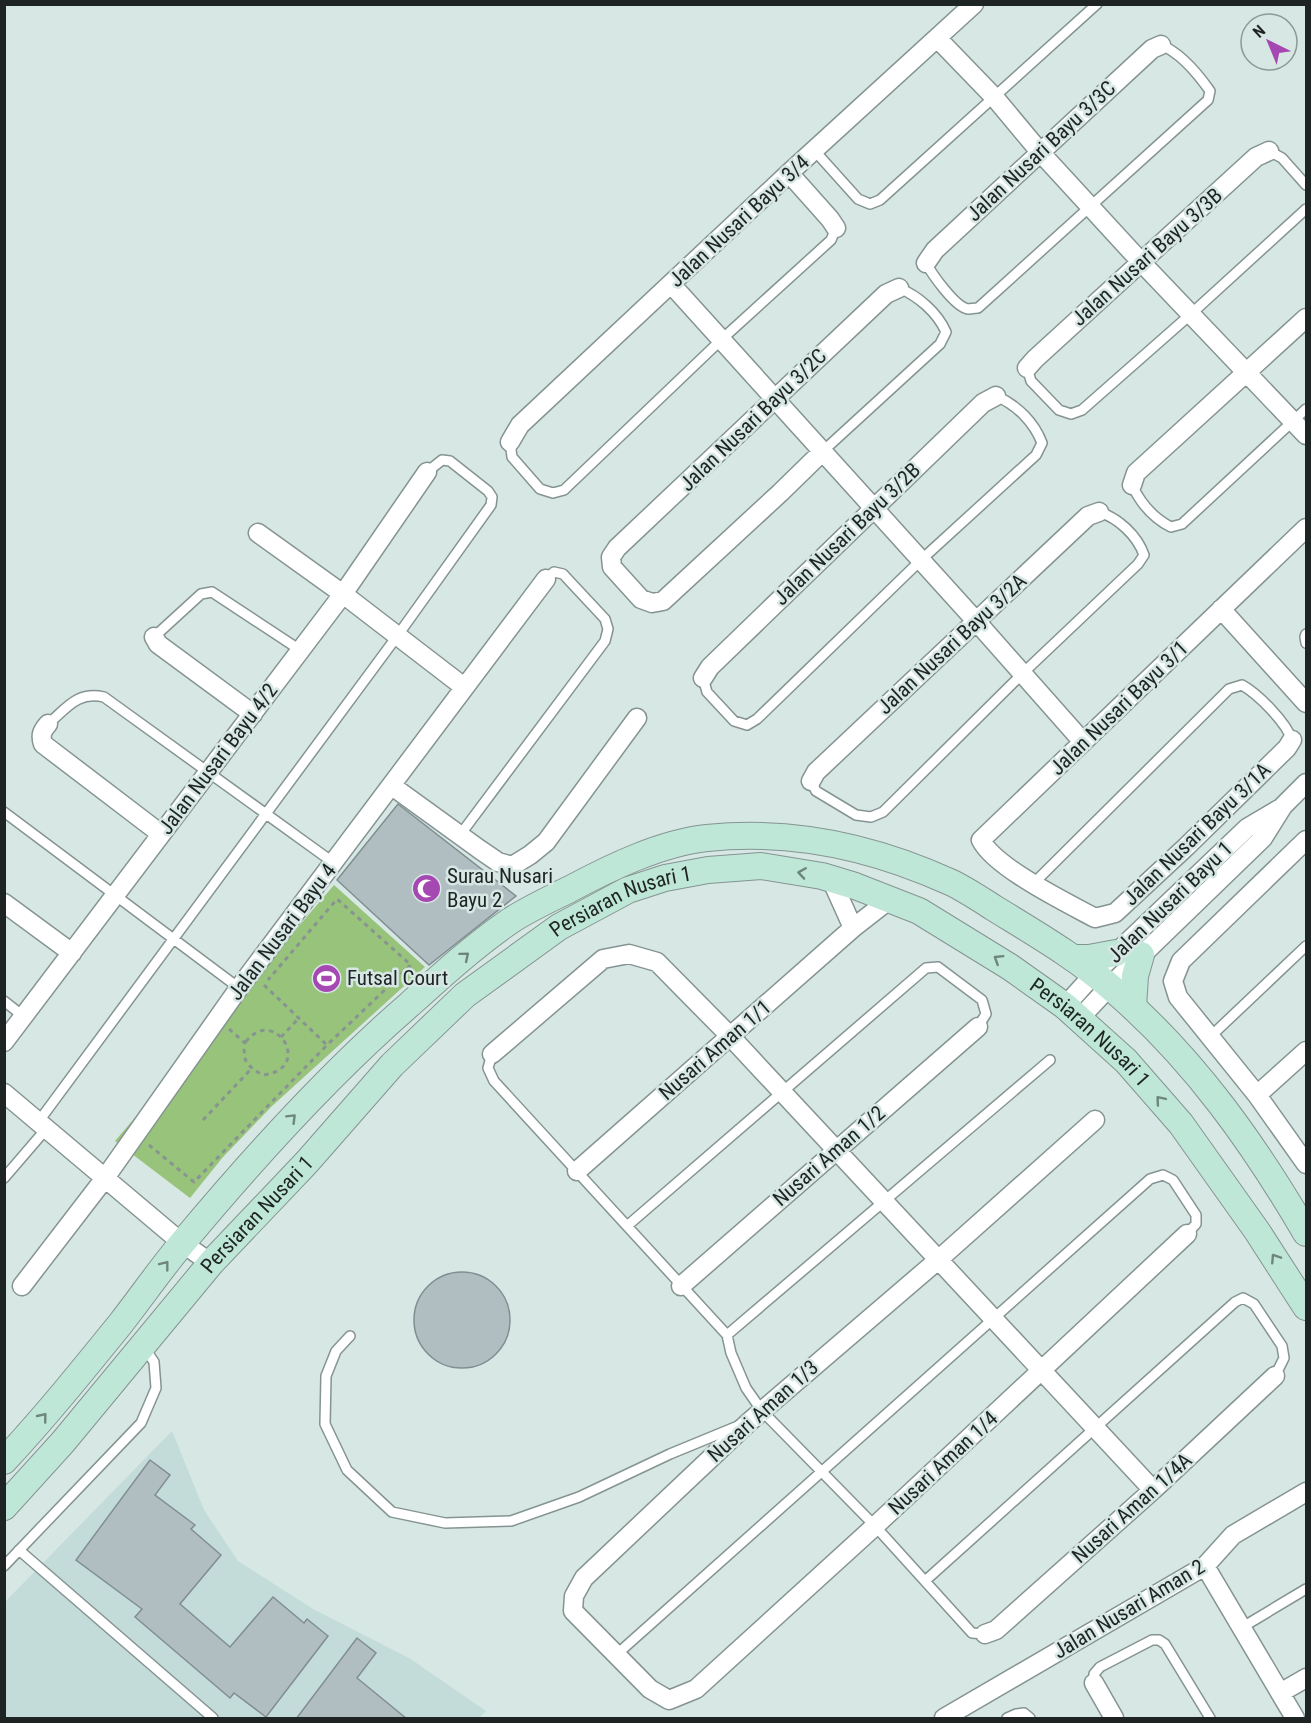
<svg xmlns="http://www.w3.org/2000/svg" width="1311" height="1723" font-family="'Roboto Condensed',sans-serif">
<rect width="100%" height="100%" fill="#d6e7e4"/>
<path fill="#c3dcd9" d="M172,1431L204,1510L238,1561L313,1609L409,1658L486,1711L479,1718H5L4,1603Z"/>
<path fill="#97c37a" d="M334,885L425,967L271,1107L223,1157L190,1198L115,1141Z"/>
<path fill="#b0bec2" stroke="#808e92" stroke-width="1.5" d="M398,804L516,896L429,965L337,880Z
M414 1320a48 48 0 1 1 96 0a48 48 0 1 1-96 0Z
M150,1460L170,1475L155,1495L195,1525L191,1529L221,1555L180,1604L230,1647L273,1597L304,1623L307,1619L328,1636L266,1717L234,1693L230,1698L135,1617L142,1609L76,1560Z
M357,1638L376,1653L357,1678L407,1719H296Z"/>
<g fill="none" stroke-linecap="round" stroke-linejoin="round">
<defs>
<path id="lane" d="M814,150L858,199L870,204L880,200L1097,4
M1269,151L1282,158L1306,185
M926,263C932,274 955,307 968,309C971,309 974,308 978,308L1208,100L1210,91C1198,74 1181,53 1161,45
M1027,368L1031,381L1059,410L1071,414L1082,410L1191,314L1306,209
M510,442L512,457L540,489L553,493L564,490L721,340L831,240L836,228
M822,452L940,344L946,332C937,312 918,296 899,288
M1132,485C1140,502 1153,518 1171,527L1182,524L1306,409
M1306,634L1305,637L1306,643
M154,637L201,594L212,592L300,650
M703,678L707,692L734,721L747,725L757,719L921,560L1036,455L1042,443C1034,422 1017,405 996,396
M48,724C67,708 77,691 104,697L334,863
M811,781L816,791L856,815L871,817L883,812L1022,674L1138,564L1144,555C1137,535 1118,518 1099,512
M4,812L239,988
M460,835L605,641L608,629L605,619L563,574L554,572L546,579
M1033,884L1229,689L1242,685C1258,694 1286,722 1292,740
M4,1001L23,1016
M1210,1037L1306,946
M492,1054L488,1068L494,1081L727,1335L731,1353L746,1388L762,1411L875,1526L972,1633L985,1634
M39,1121L398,635L491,505L492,497L488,491L450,461L442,460L427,472
M4,1178L47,1128
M627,1226L926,968L938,967L982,1000L986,1014L978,1027
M727,1335L1050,1060
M350,1336L336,1351L326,1376L325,1424L347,1470L392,1512L445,1523L511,1521L579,1497L670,1454L738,1426
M19,1550L213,1718
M4,1566L141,1423L156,1388L154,1362L144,1347
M925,1581L1235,1302L1243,1298L1254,1304L1282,1346L1284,1358L1275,1376
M1241,1628L1306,1589
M616,1655L1150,1179L1163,1175L1173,1180L1196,1215V1224L1187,1234
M1094,1683V1674L1100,1667L1152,1640H1159L1165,1644L1210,1718
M1007,1718L1016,1714L1024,1713L1030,1718"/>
<path id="street" d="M937,38L995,98L1040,152L1142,263L1306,435
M789,173L830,219L836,228
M926,263L935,250L1152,49L1161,45
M671,284L976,621L1083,742
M1027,368L1035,359L1256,157L1269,151
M510,442L520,425L789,173L974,4
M822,452L780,493L663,601L652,603L641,599L612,567L611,557L617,548L886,294L899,288
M1132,485L1136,473L1306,318
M258,533L343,594L464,687
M1221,609L1306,703
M154,637L158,644L253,714
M703,678L710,667L983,403L996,396
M48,724C42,731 40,735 43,744L161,834
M1292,740L1287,748L1186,847L1115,913L1095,918C1067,903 994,867 981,840L1306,528
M811,781L816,772L1088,516L1099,512
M392,786L479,849L498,862L512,866L530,855L546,842L637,718
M1306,840L1181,961L1173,981L1178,997L1257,1095L1306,1164
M831,879L853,928
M4,903L72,953
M1065,1006L1094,974L1247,828L1279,809
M1079,1019L1110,986L1263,838L1283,806L1306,783
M4,1042L343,594L427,472
M492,1054L603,959L629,954L657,962L730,1036L1153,1490
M4,1093L182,1243L211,1263
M1257,1095L1306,1051
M1095,1120L938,1260L749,1422L584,1578L574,1596L573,1611L650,1689L669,1700L696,1689L875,1526L1187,1234
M577,1171L853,928L889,900
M22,1286L105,1178L239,988L546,579
M681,1286L978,1027
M1205,1566L1295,1718
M985,1634L996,1630L1153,1490L1275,1376
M1094,1683L1114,1718
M1280,1693L1306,1678
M944,1718L1205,1566L1233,1535L1306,1492"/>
<g id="secondary">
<path d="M1073,958H1089L1116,953"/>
<path d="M1133,1007L1135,976L1141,955"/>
<path d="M4,1461C45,1417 83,1370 121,1323C142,1296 162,1267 184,1241C254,1157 328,1075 410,1004C442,975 474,946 510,921C528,909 550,899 570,889C611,867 661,843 707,838C792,829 873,847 950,882C965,889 980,899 994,908C1036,934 1078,958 1115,991C1194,1059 1254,1144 1306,1233"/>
<path id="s1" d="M4,1507L63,1442L211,1263L307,1162L392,1065L465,995L559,927L628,890L665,878L708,870L761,866L822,876L855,886L919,911L1010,967L1065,1006L1126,1061L1181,1124L1257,1231L1306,1307"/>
</g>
</defs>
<use href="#lane" stroke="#859492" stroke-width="12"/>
<use href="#street" stroke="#859492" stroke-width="21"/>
<use href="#secondary" stroke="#859492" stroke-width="28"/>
<path stroke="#889492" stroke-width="3" stroke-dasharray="4.5 4.5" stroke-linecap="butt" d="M264,985L327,1045L411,965L337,899L268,980
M229,1029L245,1043C242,1062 247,1065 262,1075C316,1070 274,1003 245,1043
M281,1037L298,1019
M203,1120L252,1068
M149,1145L194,1182L327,1045"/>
<use href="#lane" stroke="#fff" stroke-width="9"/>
<use href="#street" stroke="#fff" stroke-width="18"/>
<use href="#secondary" stroke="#bfe7d7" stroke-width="26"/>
</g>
<defs><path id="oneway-chevron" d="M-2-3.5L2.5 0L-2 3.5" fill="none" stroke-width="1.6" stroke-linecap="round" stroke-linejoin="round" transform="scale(1.5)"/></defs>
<g stroke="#6e867d">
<use href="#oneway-chevron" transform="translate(802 873) rotate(-171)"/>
<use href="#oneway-chevron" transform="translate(465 956) rotate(-40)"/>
<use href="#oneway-chevron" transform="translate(998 959) rotate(-148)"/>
<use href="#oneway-chevron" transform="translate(1160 1100) rotate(-130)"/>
<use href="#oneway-chevron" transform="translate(292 1118) rotate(-45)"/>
<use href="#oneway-chevron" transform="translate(1275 1258) rotate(-123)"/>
<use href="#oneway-chevron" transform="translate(165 1265) rotate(-52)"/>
<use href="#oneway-chevron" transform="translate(43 1417) rotate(-51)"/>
</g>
<defs>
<symbol id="mosque-disc" viewBox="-11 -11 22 22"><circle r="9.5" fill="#a648b2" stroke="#d6e7e4"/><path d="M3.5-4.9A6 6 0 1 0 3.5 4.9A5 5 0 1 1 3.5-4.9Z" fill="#fff"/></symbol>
<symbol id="stadium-disc" viewBox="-11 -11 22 22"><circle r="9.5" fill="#a648b2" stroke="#d6e7e4"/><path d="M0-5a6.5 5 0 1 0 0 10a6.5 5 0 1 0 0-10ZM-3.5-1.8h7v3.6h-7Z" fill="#fff"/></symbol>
</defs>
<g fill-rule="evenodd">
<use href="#mosque-disc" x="410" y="872" width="33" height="33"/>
<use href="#stadium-disc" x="310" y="962" width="33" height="33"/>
</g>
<g text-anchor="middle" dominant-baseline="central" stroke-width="5" stroke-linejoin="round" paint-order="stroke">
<g font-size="21" fill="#1e2423" stroke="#d6e7e4">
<text transform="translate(1041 151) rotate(-43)">Jalan Nusari Bayu 3/3C</text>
<text transform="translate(739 221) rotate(-43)">Jalan Nusari Bayu 3/4</text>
<text transform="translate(1147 257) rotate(-42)">Jalan Nusari Bayu 3/3B</text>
<text transform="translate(753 420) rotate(-44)">Jalan Nusari Bayu 3/2C</text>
<text transform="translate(847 534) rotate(-44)">Jalan Nusari Bayu 3/2B</text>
<text transform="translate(952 644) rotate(-43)">Jalan Nusari Bayu 3/2A</text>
<text transform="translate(1119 708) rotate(-44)">Jalan Nusari Bayu 3/1</text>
<text transform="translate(218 759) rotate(-53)">Jalan Nusari Bayu 4/2</text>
<text transform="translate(1197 834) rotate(-44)">Jalan Nusari Bayu 3/1A</text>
<text transform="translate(1170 902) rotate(-44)">Jalan Nusari Bayu 1</text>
<text stroke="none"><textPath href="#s1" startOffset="873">Persiaran Nusari 1</textPath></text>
<text transform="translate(282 932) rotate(-53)">Jalan Nusari Bayu 4</text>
<text stroke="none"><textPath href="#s1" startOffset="1395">Persiaran Nusari 1</textPath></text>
<text transform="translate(715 1050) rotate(-41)">Nusari Aman 1/1</text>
<text transform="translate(829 1156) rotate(-41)">Nusari Aman 1/2</text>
<text stroke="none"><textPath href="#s1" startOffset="387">Persiaran Nusari 1</textPath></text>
<text transform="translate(763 1411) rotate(-42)">Nusari Aman 1/3</text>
<text transform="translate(943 1463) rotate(-43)">Nusari Aman 1/4</text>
<text transform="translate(1132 1508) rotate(-42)">Nusari Aman 1/4A</text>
<text transform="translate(1129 1609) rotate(-31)">Jalan Nusari Aman 2</text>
</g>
<g font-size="21" fill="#1e2423" stroke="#d6e7e4" text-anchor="start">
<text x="447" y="876">Surau Nusari<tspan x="447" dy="24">Bayu 2</tspan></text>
<text x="347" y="978">Futsal Court</text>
</g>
</g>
<rect width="1311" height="1723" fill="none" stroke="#1e2423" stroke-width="12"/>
<g transform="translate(1269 42) rotate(317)"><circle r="28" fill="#d6e7e4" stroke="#8c9997" stroke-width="1.5"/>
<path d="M0-4.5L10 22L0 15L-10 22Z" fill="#a648b2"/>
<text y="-9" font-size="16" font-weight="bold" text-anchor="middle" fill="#1e2423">N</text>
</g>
</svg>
